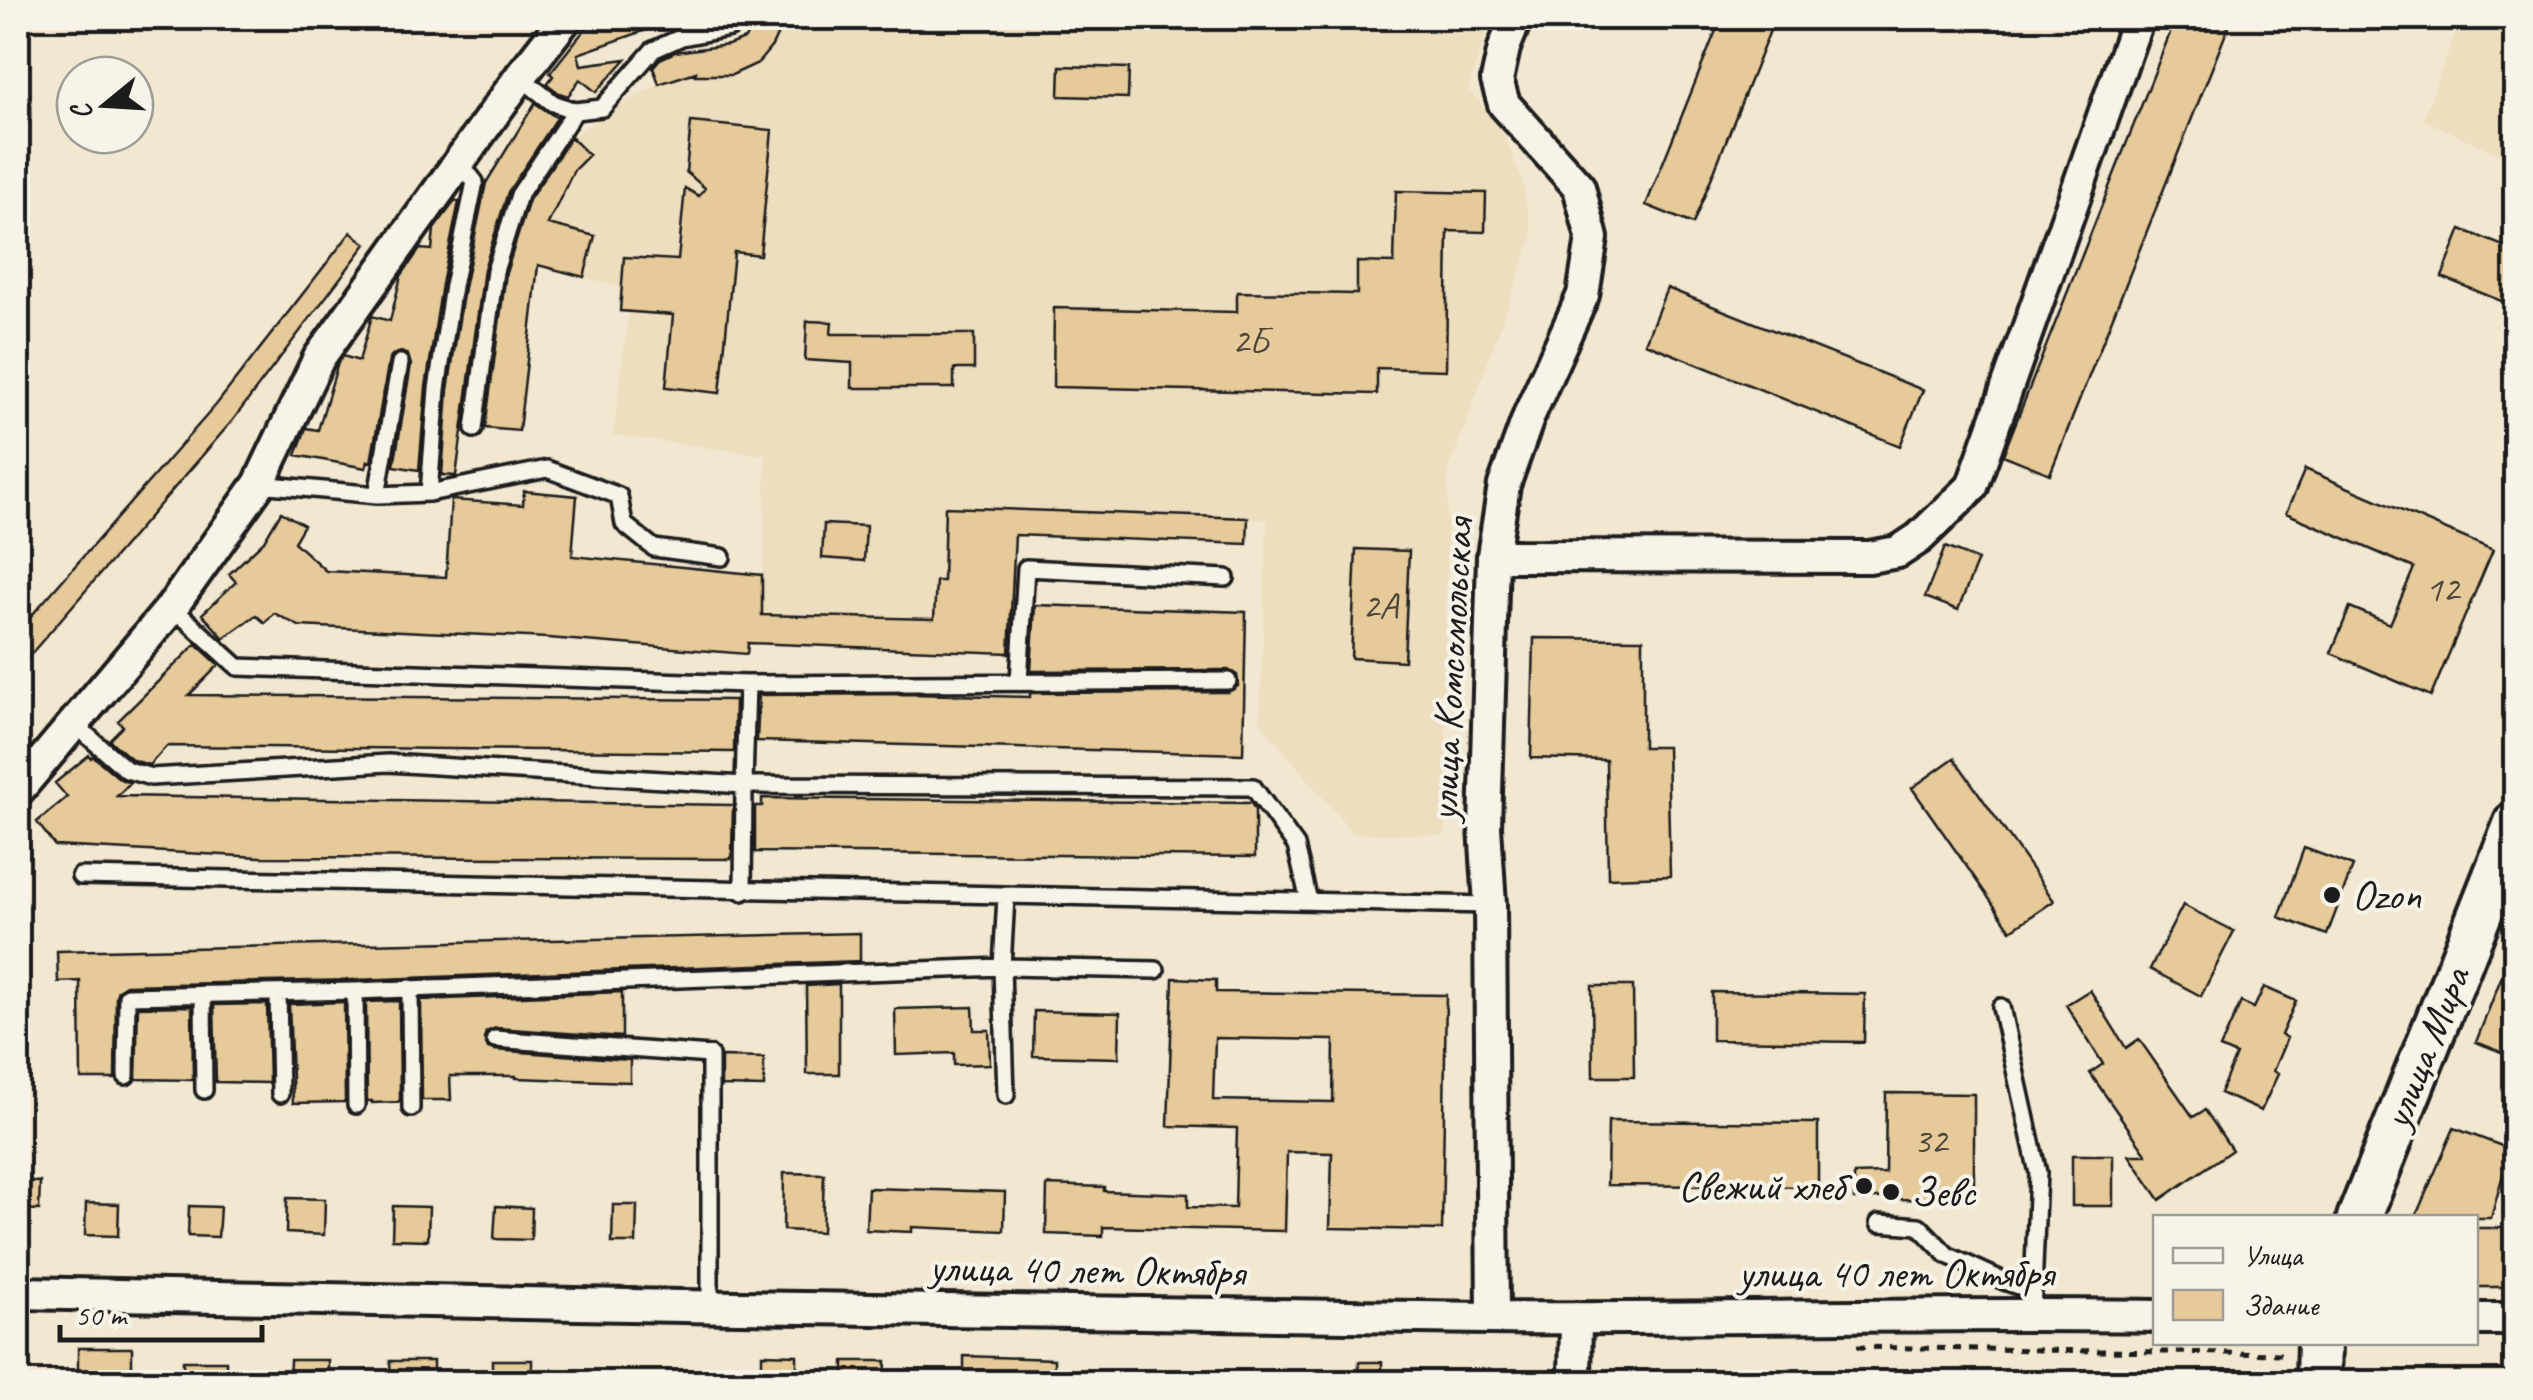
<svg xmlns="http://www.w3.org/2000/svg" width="2533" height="1400" font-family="Caveat,sans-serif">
<rect width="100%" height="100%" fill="#f2e7d1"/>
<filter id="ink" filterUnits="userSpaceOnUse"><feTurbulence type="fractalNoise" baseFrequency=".01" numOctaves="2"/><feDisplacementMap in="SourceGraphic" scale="20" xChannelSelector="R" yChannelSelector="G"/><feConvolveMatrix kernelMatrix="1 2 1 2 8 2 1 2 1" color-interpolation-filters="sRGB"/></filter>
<g filter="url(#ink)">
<path fill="#eedec0" d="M781,18H1491L1468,89L1501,128L1522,180L1533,235L1448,473L1445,700L1447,753L1446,835L1352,833L1260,722L1267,519L998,508L995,585L936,581L934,619L762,615L766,455L613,435L629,312L620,311L621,287L584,277L594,236L548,224L574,170L588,156L571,137L612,110L659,84L688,75H732L758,63L772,46L781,27Z
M2461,18H2515V162L2423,119Z"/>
<path fill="#e6ca9a" stroke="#1c1c1c" stroke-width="2.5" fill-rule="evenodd" d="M594,18H672V21L578,54L581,65L626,59L596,92L580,79L568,96L559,93L547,84L553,76L550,73Z
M755,18H785L772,46L758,63L732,75H695L696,72L659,84L653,67L660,59L675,52L728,45L745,39Z
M1721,18H1775L1693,224L1646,205Z
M2176,18H2232L2050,474L2003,455Z
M1060,66L1129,68L1128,98L1059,96Z
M535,103L557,118L508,192L484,269L456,476L442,475L448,390L464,288L486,183Z
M691,122L772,130L760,255L734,252L720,393L666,387L673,315L620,311L624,257L678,260L685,188L699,196L705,188L686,172Z
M571,137L589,155L574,170L548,224L595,236L584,277L538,265L519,431L485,428L506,273L529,200Z
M1396,191L1486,193L1485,232L1448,231L1446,370L1377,368V394L1053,387L1054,308L1237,312V292L1357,294V262L1394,263Z
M455,201L459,202L442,284L426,387L419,470L394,466L411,365L408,355L401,352L392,355L389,360L371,462L368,461L366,468L296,455L306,428L318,430L338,363L343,356L359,361L372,316L390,321L401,276L420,249L432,250L434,229Z
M2461,229L2516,251V307L2442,277Z
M351,232L366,244L233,420L18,669V631L216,405Z
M1667,288L1923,390L1900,446L1645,343Z
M807,321L832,322L831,334H974V369H954V388H852V363L805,360Z
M2305,469L2493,550L2431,696L2331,653L2350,607L2390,624L2414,568L2286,513Z
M524,491L577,496L572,556L762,575V615L934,619L936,581H943L945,507L1248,518L1247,544L1015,535L1009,653L748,643L747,654L548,638L299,626L274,613L265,623L256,615L224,638L202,614L236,582L229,574L264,541L281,512L304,525L294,542L326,571L446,577L451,500L523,505Z
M824,524L866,526L864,561L822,558Z
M1945,547L1978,560L1958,610L1925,597Z
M1356,549L1409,551L1404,661L1351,658Z
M1035,605L1246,612L1243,754L757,741L759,695L913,694L1030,697V693L1228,692L1238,686L1237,675L1228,670L1031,671Z
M1534,638L1643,639V747H1667L1670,876L1608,878L1606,760L1531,758Z
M196,644L219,665L189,695L735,700L734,752L167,746L149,765L133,760L109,740L123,726L118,721Z
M89,755L91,758L93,756L120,779L130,783L117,796L733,805L732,852L731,859L260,857L55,846L37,822L67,797L55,783Z
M1954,758L2054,901L2011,930L1912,788Z
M762,798L1251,803L1255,810V857L755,852V806H762Z
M2304,848L2353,866L2327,935L2279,917Z
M2183,905L2234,931L2201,996L2150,969Z
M860,933V961L355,980L126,985L118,990L116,996L115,1079H81L80,981L58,982L57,951Z
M2514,945H2516V1058L2476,1042Z
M1173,978L1216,980V992L1446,995L1442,1230L1330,1228L1332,1153L1287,1152L1285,1231L1103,1227V1236L1046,1234L1047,1185L1104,1187V1191L1188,1194V1207L1235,1208L1237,1128L1168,1126ZM1215,1038L1334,1040L1333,1102L1213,1100Z
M839,984V1074H807L806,986Z
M1592,986H1633L1634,1077H1593Z
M2264,987L2296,1001L2281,1035L2287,1038L2273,1071L2278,1074L2261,1111L2220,1093L2236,1055L2220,1048L2241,1002L2254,1008Z
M2090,990L2126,1048L2139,1039L2193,1117L2205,1110L2232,1150L2160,1200L2129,1155H2147L2090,1073L2103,1064L2066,1005Z
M622,992V1037L496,1028L486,1032L484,1039L488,1048L494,1050L630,1060V1082L516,1078V1076H450L451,1100H422L421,1000Z
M1712,992L1865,994L1864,1042L1712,1040Z
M399,1001L400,1100L398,1102L372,1103V1101H367L366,1002Z
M344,1002L345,1102L293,1103L289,1004Z
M267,1004L269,1083L216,1082L214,1005Z
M192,1006L193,1080L136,1079L138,1007Z
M973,1007L974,1030H989L990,1064L954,1065V1053L896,1055L895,1009Z
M1034,1011L1120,1013L1119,1058L1033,1056Z
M721,1057L764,1058V1087L721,1086Z
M1886,1093L1974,1094V1187H1950V1200L1897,1199V1197L1854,1199V1174L1885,1173Z
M1608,1121L1818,1123V1187L1607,1185Z
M2454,1128L2510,1149L2491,1218H2415Z
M2072,1155H2113V1206H2072Z
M784,1173L824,1174L822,1232L783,1230Z
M18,1181L40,1182L39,1210L18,1209Z
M868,1188L1005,1192L1004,1231L912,1227V1232L866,1230Z
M287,1198L325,1199L324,1235L286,1233Z
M86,1203L119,1204L118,1236L85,1235Z
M613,1205H637L636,1243H612Z
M189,1206L220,1207L218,1237L188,1236Z
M393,1206L429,1207L428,1240L392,1239Z
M496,1206L532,1208L531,1240L494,1239Z
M2476,1228H2516V1287H2476Z
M78,1348H132V1382H78Z
M762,1354L797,1355V1382H762Z
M964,1356L1054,1359V1382H964Z
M290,1360H328V1382H289Z
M492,1360H532V1382H492Z
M183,1361H226V1382H183Z
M390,1361H433V1382H391Z
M844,1361H886L885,1382H844Z
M1359,1362H1382V1382H1359Z"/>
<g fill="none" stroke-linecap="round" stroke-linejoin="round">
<defs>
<path id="lane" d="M520,77L553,103L575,111L602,108L653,50L682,37L730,28L742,18
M474,429L495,271L519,195L575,111
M259,484L377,495L429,493L547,469L619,496L624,524L654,548L722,557
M429,493L437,389L453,286L475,182L460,163
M377,495L400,363
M172,607L238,667L747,684L1228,681
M1019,681L1026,568L1226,578
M74,724L127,770L151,777L388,763L744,785L747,684
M80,876L1490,905
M743,892L744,785L1253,787L1296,846L1309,901
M410,988L411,1108
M355,991L356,1105
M278,993L280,1094
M203,994L204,1090
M2001,1007L2038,1173L2032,1314
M495,1039L710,1055V1307
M126,1076L127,996L355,991L1002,967L1156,970
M1006,1095L1002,967L1006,897
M1879,1223L1919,1226L1947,1255L2004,1281L2033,1291"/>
<path id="street" d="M1493,556L1869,557L1898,552L1919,538L1972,487L2138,18
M18,790L172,607L259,484L319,358L520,77L566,18
M18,1293C508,1303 999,1313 1489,1318C1711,1320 1933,1312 2156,1316
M1493,1318L1490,905L1485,827L1493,556L1504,485L1530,413L1583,295L1592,238L1579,187L1504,104L1497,80L1504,48L1516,18
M2476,1319H2516
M1575,1382L1576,1318"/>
<path id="secondary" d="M2359,1218L2516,823
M2318,1382L2319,1342"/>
</defs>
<use href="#lane" stroke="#1c1c1c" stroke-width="22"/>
<use href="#street" stroke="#1c1c1c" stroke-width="38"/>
<use href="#secondary" stroke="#1c1c1c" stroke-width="50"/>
<path stroke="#1c1c1c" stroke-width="5" stroke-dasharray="8 8" stroke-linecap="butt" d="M1857,1347L2286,1354"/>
<use href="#lane" stroke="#f7f3e8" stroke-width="15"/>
<use href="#street" stroke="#f7f3e8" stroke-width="30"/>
<use href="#secondary" stroke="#f7f3e8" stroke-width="42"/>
</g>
</g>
<g fill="#1c1c1c" stroke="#f7f3e8" stroke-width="4">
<circle cx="2332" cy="895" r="10"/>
<circle cx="1864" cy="1186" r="10"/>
<circle cx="1891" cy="1192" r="10"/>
</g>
<g text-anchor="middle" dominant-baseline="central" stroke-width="8" stroke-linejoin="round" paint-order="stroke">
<g font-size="38" fill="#4e483c">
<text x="1250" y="340">2Б</text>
<text x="2442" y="588">12</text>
<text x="1380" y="605">2А</text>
<text x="1930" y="1140">32</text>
</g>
<g font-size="42" fill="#1c1c1c" stroke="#f7f3e8">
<text transform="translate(1451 670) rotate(-87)">улица Комсомольская</text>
<text transform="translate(2426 1048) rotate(-68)">улица Мира</text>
<text transform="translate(1087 1270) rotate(1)">улица 40 лет Октября</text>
<text x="1896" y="1273">улица 40 лет Октября</text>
</g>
<g font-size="42" fill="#1c1c1c" stroke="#f7f3e8" text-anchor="start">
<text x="2352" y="895">Ozon</text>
<text x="1844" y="1186" text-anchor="end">Свежий хлеб</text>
<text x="1911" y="1192">Зевс</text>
</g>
</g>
<rect width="2533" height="1400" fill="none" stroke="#f7f3e8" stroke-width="60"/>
<rect x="30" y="30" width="2473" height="1340" fill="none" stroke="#1c1c1c" stroke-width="4" filter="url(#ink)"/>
<rect x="2153" y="1215" width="325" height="130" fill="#f7f3e8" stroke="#9f9d96" stroke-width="2.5"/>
<rect x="2173" y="1248" width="50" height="15" fill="#f7f3e8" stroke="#9f9d96" stroke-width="2.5"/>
<text x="2243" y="1265" font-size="30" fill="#1c1c1c">Улица</text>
<rect x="2173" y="1290" width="50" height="30" fill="#e6ca9a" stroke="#9f9d96" stroke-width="2.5"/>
<text x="2243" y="1315" font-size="30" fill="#1c1c1c">Здание</text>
<g transform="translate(105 105) rotate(252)"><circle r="48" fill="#f7f3e8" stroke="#9f9d96" stroke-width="2.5"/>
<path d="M0-8L18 38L0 25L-18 38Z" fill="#1c1c1c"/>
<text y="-15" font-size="28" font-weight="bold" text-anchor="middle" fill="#1c1c1c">С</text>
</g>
<path d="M60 1325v15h202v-15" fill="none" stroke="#1c1c1c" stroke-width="5"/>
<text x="75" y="1325" font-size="30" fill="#1c1c1c" stroke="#f7f3e8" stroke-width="8" paint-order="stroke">50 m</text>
</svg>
